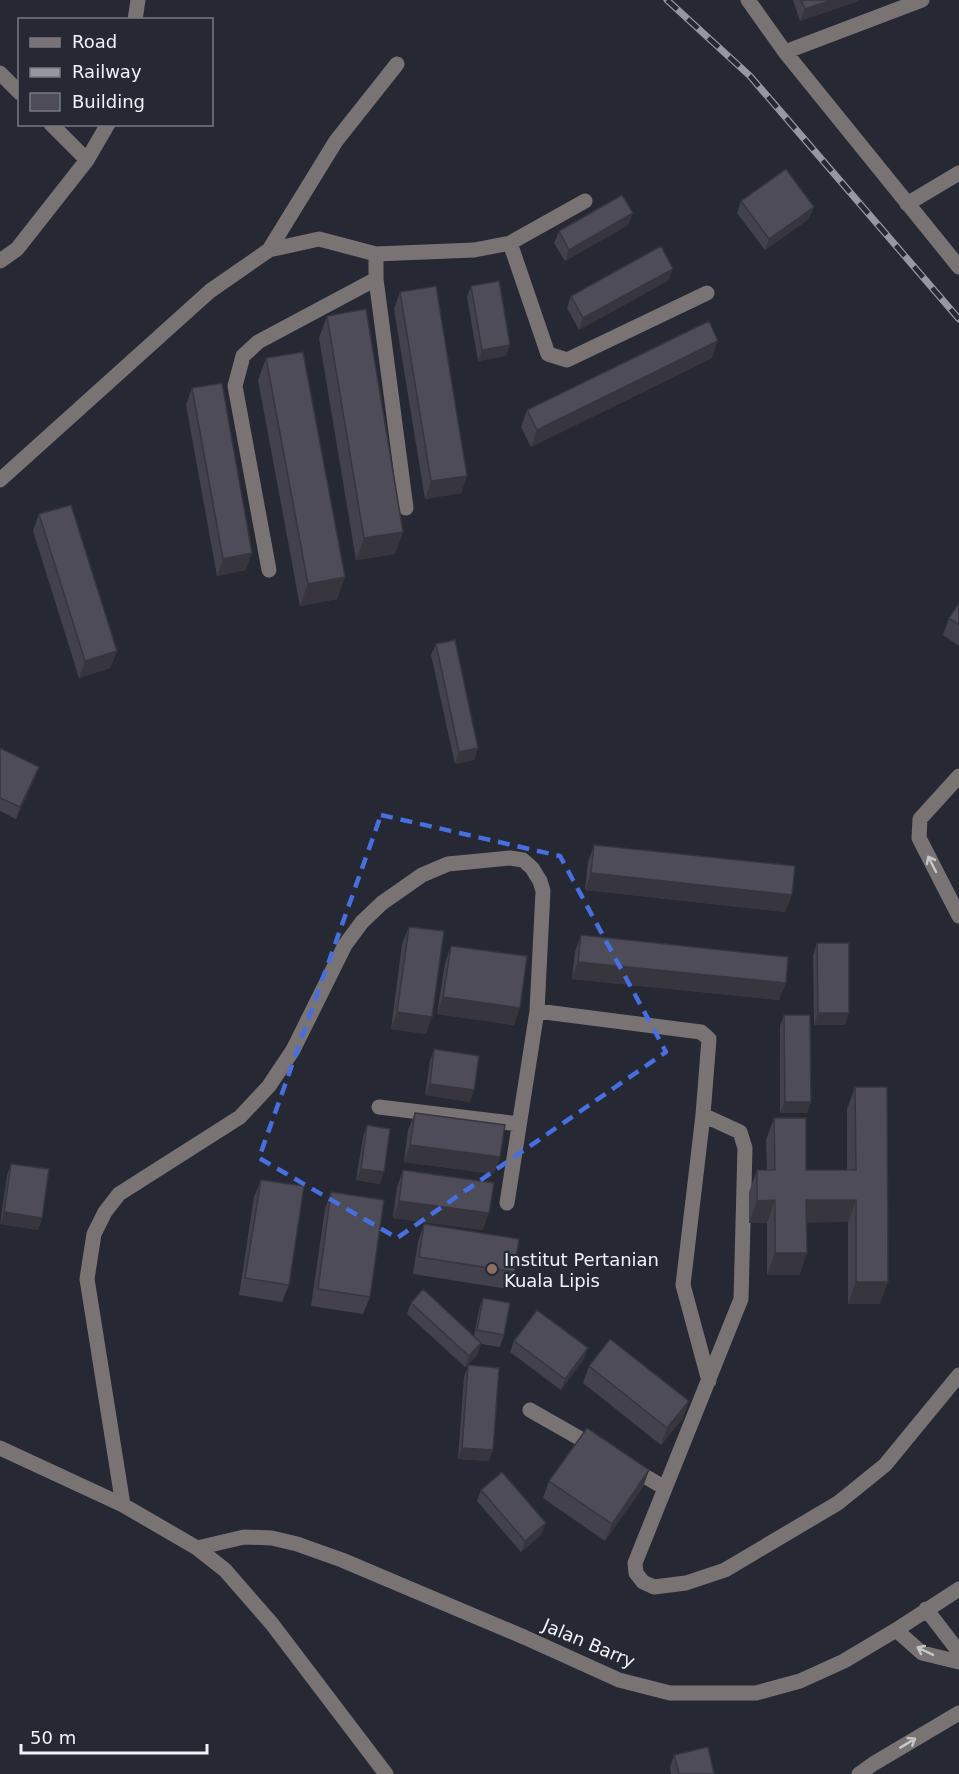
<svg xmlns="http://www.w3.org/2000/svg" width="959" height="1774" font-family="'DejaVu Sans',sans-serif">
<rect width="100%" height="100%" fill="#262833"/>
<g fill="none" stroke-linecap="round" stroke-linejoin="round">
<path stroke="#7a7374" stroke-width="15" d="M748,0L785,52L959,267
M135,20L138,0
M785,52L922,0
M0,73L20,93
M51,124L87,160
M907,204L959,173
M510,243L548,354L567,360L707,293
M269,250L336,141L397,64
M376,254V279L406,508
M0,261L17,249L87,160L108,124
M0,480L210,291L269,250L319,239L376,254L474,250L510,243L585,201
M269,570L235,386L243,356L258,342L376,279
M959,776L920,819L919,838L959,916
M537,1011L701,1032L709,1039L703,1115L683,1285L709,1381
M379,1107L519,1124
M703,1115L740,1132L745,1148L741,1299L635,1563L636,1573L643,1582L654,1587L686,1583L725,1570L838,1503L885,1465L959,1375
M530,1410L595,1447
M0,1448L123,1505L197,1548L225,1570L272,1624L386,1774
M629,1467L665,1488
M123,1505L87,1279L94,1234L105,1212L119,1194L240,1117L269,1086L293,1050L345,945L362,922L382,903L422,875L448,864L510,858L523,860L532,868L540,881L543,891L537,1011L507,1203
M197,1548L244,1537L272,1538L297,1544L342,1560L524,1637L619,1680L670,1693H756L800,1681L844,1661L896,1630L959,1589
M926,1609L959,1652
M896,1630L922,1653L959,1662
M859,1774L873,1764L959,1713"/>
<defs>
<path id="rail" d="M667,0L750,76L959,319"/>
</defs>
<use href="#rail" stroke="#9597a1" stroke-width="7"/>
<use href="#rail" stroke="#262833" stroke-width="4.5" stroke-dasharray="14" stroke-linecap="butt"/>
</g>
<path fill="#43414d" d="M793,0H859V1L800,21Z
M741,201L809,219L765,250L737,213Z
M628,225L565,261L554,243L559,231Z
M669,280L579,330L567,308L571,296Z
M471,286L506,356L478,361L467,297Z
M400,292L467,476L461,493L425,499L394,309Z
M327,316L403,532L395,554L356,560L319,338Z
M266,358L345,577L337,599L300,606L258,380Z
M712,358L531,447L521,427L527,410Z
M192,388L246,570L217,576L186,405Z
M39,514L117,651L110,668L79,678L33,531Z
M959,603V646L943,635L949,618Z
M436,644L478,748L474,760L455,764L431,655Z
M0,748L35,778L16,819L0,811Z
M594,845L785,912L585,890L588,862Z
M409,927L426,1034L391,1029L402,944Z
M581,935L786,983L779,1000L572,979L575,952Z
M817,943L845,1025H814L813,955Z
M451,946L514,1025L437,1014L445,963Z
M784,1015L811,1102L807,1113H780V1026Z
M434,1049L470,1102L425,1095L430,1061Z
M855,1087L880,1304H848V1222H807V1253L799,1275H767V1223H749V1192L757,1170H767L766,1140L774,1118L806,1170H847V1109Z
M415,1113L500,1157L494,1174L404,1162L408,1130Z
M367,1125L380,1184L356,1180L363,1137Z
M11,1164L42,1218L38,1230L0,1224L7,1175Z
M403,1170L483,1230L393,1218L397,1187Z
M261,1180L289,1285L282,1302L239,1295L254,1197Z
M331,1192L370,1297L363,1314L311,1306L325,1209Z
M424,1224L514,1272L508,1289L413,1274L418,1242Z
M483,1298L504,1335L500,1347L481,1344L477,1355L465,1367L407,1314L411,1303L474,1336L479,1309Z
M514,1341L588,1348L584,1359L561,1390L510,1352Z
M468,1365L489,1461L458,1459L464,1377Z
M589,1366L683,1418L661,1445L583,1383Z
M649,1470L643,1487L605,1541L543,1498L549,1481Z
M481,1490L542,1534L521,1552L477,1501Z
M674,1755L714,1774H671L670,1767Z"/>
<path fill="#37353e" d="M832,0H859V1L800,21L805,9Z
M814,207L809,219L765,250L769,239Z
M633,213L628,225L565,261L569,250Z
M673,269L669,280L579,330L583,318Z
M718,341L712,358L531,447L537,430Z
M510,345L506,356L478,361L482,350Z
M467,476L461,493L425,499L431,481Z
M403,532L395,554L356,560L364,538Z
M252,553L246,570L217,576L223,559Z
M345,577L337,599L300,606L308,584Z
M117,651L110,668L79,678L85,661Z
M478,748L474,760L455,764L459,752Z
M39,767L35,778L16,819L20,807Z
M591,873L792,895L785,912L585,890Z
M578,962L786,983L779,1000L572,979Z
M443,997L520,1008L514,1025L437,1014Z
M397,1012L432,1017L426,1034L391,1029Z
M818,1013H849L845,1025H814Z
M430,1084L474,1090L470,1102L425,1095Z
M785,1102H811L807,1113H780Z
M410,1145L500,1157L494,1174L404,1162Z
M361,1169L384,1172L380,1184L356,1180Z
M775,1200L767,1223H749L757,1201Z
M806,1200H856L848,1222L798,1223Z
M399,1201L489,1213L483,1230L393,1218Z
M4,1212L42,1218L38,1230L0,1224Z
M775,1253H807L799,1275H767Z
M856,1282H888L880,1304H848Z
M481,1343L477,1355L465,1367L469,1356Z
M588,1348L584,1359L561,1390L565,1379Z
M689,1401L683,1418L661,1445L667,1428Z
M462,1448L493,1450L489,1461L458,1459Z
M649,1470L643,1487L605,1541L612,1524Z
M546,1523L542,1534L521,1552L525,1541Z"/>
<path fill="#4e4c59" stroke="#37353e" stroke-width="1.5" d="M801,0H832L805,9Z
M786,169L814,207L769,239L741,201Z
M622,195L633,213L569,250L559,231Z
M661,246L673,269L583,318L571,296Z
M499,281L510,345L482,350L471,286Z
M436,286L467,476L431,481L400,292Z
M366,309L403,532L364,538L327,316Z
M709,321L718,341L537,430L527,410Z
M303,352L345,577L308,584L266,358Z
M222,383L252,553L223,559L192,388Z
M71,505L117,651L85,661L39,514Z
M959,603V625L949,618Z
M455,640L478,748L459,752L436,644Z
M0,748L39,767L20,807L0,798Z
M594,845L795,866L792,895L591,873Z
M409,927L444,931L432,1017L397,1012Z
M581,935L788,957L786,983L578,962Z
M817,943H849V1013H818Z
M451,946L527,956L520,1008L443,997Z
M784,1015H810L811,1102H785Z
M434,1049L479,1056L474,1090L430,1084Z
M855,1087H887L888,1282H856V1200H806L807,1253H775V1200L757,1201V1170H775L774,1118H806V1170H856Z
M415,1113L505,1125L500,1157L410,1145Z
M367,1125L390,1129L384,1172L361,1169Z
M11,1164L49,1169L42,1218L4,1212Z
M403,1170L494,1183L489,1213L399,1201Z
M261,1180L304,1186L289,1285L245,1278Z
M331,1192L384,1200L370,1297L318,1289Z
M424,1224L519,1239L514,1272L419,1257Z
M423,1289L481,1343L469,1356L411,1303Z
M483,1298L510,1303L504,1335L477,1330Z
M537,1310L588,1348L565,1379L514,1341Z
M610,1339L689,1401L667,1428L589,1366Z
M468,1365L499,1368L493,1450L462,1448Z
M587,1428L649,1470L612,1524L549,1481Z
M502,1472L546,1523L525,1541L481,1490Z
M708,1747L714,1774H679L674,1755Z"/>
<defs><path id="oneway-shaft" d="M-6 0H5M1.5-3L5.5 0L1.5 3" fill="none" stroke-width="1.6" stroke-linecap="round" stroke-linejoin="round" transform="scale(1.5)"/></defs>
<g stroke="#c7c6cb">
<use href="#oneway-shaft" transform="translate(932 864) rotate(-117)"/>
<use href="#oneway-shaft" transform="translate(925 1651) rotate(-154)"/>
<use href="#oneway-shaft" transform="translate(908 1743) rotate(-31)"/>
</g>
<path fill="none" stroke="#476fdf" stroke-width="4.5" stroke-dasharray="12 8" stroke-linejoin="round" d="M381,815L560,856L666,1052L397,1238L259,1158Z"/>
<circle fill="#8d6e63" stroke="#262833" stroke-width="2" cx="492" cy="1269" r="6"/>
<g text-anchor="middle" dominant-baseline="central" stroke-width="4.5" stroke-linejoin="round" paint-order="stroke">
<g font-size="18" fill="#f0f2fa" stroke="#262833" text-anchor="start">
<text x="504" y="1259">Institut Pertanian<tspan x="504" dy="21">Kuala Lipis</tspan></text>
</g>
<g font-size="18" fill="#f0f2fa" stroke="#262833">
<text transform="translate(589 1643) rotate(23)">Jalan Barry</text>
</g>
</g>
<rect x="18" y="18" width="195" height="108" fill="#262833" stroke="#777983" stroke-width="1.5"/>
<rect x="30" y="38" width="30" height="9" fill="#7a7374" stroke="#777983" stroke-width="1.5"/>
<text x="72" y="48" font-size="18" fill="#f0f2fa">Road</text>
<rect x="30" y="68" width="30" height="9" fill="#9597a1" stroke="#777983" stroke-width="1.5"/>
<text x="72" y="78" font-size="18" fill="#f0f2fa">Railway</text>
<rect x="30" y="93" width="30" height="18" fill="#4e4c59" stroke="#777983" stroke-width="1.5"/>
<text x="72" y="108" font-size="18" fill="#f0f2fa">Building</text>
<path d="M21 1744v9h186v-9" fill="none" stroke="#f0f2fa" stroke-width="3"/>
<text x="30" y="1744" font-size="18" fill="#f0f2fa" stroke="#262833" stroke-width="4.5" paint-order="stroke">50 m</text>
</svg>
